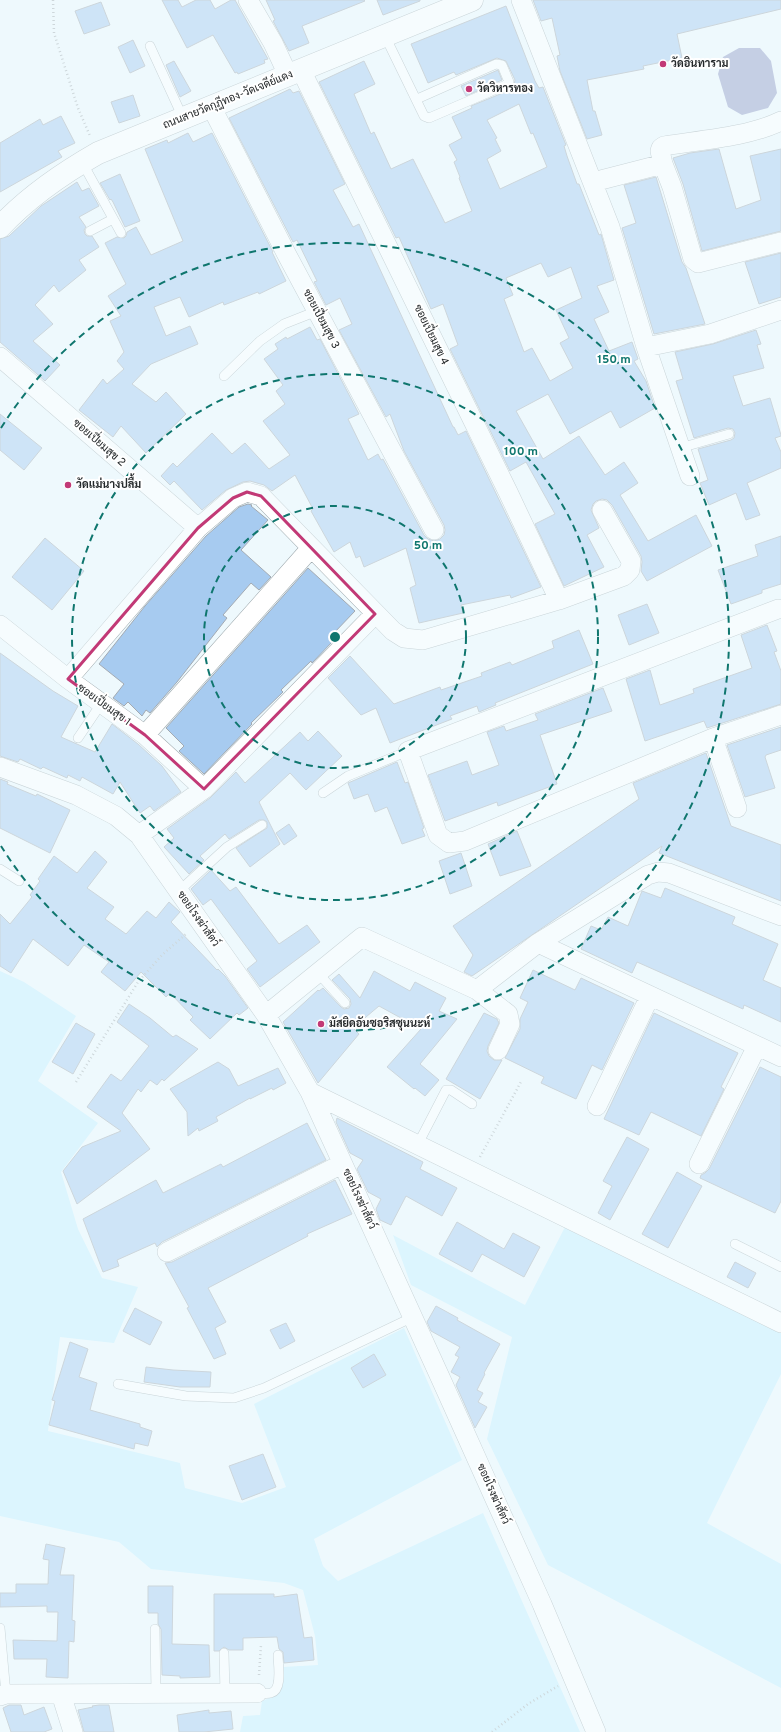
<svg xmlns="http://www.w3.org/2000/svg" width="781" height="1732" font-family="Overpass,Sarabun,sans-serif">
<rect width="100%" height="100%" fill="#eef9fd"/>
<path fill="#c5effe" d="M0,971L24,982L76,1016L38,1081L98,1123L61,1172L78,1229L102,1278L138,1287L114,1343L60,1337L48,1431L180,1463L185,1488L242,1503L286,1487L254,1404L404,1328L462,1460L314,1539L323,1566L338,1581L483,1513L580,1732H240L243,1716L260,1715L262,1701C280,1695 283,1685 283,1667L318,1665L315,1636L303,1590L284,1583L151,1569L119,1542L0,1516Z
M565,1227L781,1333V1374L707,1523L781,1564V1688L548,1565L487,1439L512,1337L411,1285L393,1235L525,1305Z"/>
<path fill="#929bc6" d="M739,48H760L771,61L777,93L768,108L742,115L728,107L718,74L723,57Z"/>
<path fill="#a7cbf0" stroke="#a3aab2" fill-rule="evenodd" d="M162,0H178L182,7L196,0H210L215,9L231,0H235L268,59L264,60L265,63L238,74L237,72L235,73L213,35L187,48Z
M266,0H364L365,1L302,26L309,43L289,51L273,21L275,20Z
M377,0H420V1L383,15Z
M533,0H781V9L677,34L682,58L643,66L644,69L587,80L593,111H595L602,135L587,139L560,71L557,56L560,55L552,18L541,21Z
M101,2L110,25L84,34L75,11Z
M506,6L535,81L539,88L543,87L566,145L564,146L567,156L577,184H579L599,235L601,234L614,280L597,286L609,312L594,319L609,351L632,342L638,359L634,361L646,381L655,408L620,428L611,411L570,434L548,394L516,411L543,459L579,436L605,475L624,462L638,483L620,495L648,541L696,515L712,546L647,581L641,571L642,562L641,556L612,505L607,500L602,499L596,501L593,504L591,510L599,528L587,535L604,567L564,586L535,524L555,514L526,462L510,471L450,349L458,345L443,304L431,309L399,237L396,238L319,82L364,61L375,84L354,94L371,134L374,132L391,169L413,159L445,223L472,211L459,178L460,177L454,162L457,160L449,145L462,138L452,117L472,108L471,106L510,90L514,85L515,80L506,61L497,58L456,75L454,72L428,83L411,44ZM519,104L531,134L533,133L547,167L500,189L487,159L501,151L495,139L497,138L487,120ZM541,263L548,277L571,267L582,298L556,310L569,338L560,343L573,368L550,381L532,348L524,352L504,299L513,295L506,278Z
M133,40L145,66L130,73L118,47Z
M174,61L191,91L180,97L166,65Z
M498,70L502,80L466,96L461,86Z
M290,89L293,93L299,91L345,184L333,190L353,227L359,224L453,427H454L458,435L466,431L541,587L511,598L510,595L461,605L463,613L419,623L410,588L416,585L406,548L364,567L360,556L356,558L350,542L334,552L311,511L313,509L295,475L272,491L264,485L250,481L243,482L226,490L202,510L174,481L170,485L161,476L173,463L177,467L212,433L232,454L245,443L269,469L290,455L263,421L285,404L276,391L283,385L264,359L278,349L275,344L286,337L287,339L310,327L317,340L320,339L359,414L348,419L368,460L378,454L381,460L383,459L424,535L428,539L434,541L440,539L444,535L445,530L444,525L404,451L390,414L386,417L339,330L352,324L340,298L326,305L314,282L317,281L297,240L293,242L229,118Z
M133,95L140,116L119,123L111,102Z
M61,116L75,143L58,151L62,157L0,192V143L40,119L43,125Z
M188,133L193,142L212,133L273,252H272L286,281L259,294L258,292L224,305L223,302L189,317L180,297L154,307L166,336L190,326L198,344L151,364L132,384L156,402L166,392L186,414L146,453L121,426L113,437L79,410L103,379L107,384L124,369L117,361L124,352L110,321L121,316L108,296L126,284L105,243L117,237L124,238L126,236L127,232L136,227L151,255L183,241L145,149L167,140L168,143Z
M719,149L736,209L761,200L750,156L781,149V231L702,251L683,184L673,158L690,153Z
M120,174L140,221L125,227L113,202L111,199L110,200L100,183Z
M656,177L682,262L686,268L705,324L654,334L622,228L636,223L624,185Z
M77,182L82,191L89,188L99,206L79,217L86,227L84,230L85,234L87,236H92L99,247L79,260L86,270L59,292L54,285L35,305L53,324L33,341L60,365L45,381L0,342V239L9,236L41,206Z
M781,253V297L759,304L745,262Z
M756,330L761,344L757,345L764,368L733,376L743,406L770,398L781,435V436L775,438L781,452V468L747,483L760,515L746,520L736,493L709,505L700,483L708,480L698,449L731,440L734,438L735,433L733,429L728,428L694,438L676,381L683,379L675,352L713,344Z
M0,414L42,448L24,470L0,450Z
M248,504L252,505L251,506L268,520L241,550L271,577L259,590L251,583L223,615L227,618L177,682L150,713L146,710L142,716L128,702L124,706L113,698L124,684L99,664L145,606L206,536L239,507Z
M781,536V584L762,590V593L731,604L718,570L758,556L755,545Z
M45,538L84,571L52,610L12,577Z
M308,568L355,611L333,634L336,637L334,640L312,663L311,661L281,690L283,692L251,723L252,724L204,774L179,751L184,746L166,728Z
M647,604L659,633L629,645L618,615Z
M767,625L777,651L774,652L781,671V704L707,728L704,721L645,741L626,679L650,670L660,705L694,693L693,689L752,668L741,635Z
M579,630L593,664L495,703L496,705L479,712L477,706L450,716L452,719L390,743L376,708L361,715L328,678L350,656L394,704L440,687L441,690L482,676L481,673L510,662L512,665L554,648L552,641Z
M0,653L53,691L78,706L61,737L95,752L112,724L138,744L162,766L181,792L154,811L150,806L140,813L120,782L113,794L82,777L80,781L68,775L67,778L43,767L41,769L20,759L18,762L0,756Z
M603,688L612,711L540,735L557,784L498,806L497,802L445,821L428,775L467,761L472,775L499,765L487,732L504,726L506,731L538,720L535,714Z
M781,727V750L766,755L765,757L775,788L745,797L727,745Z
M318,731L342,756L306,790L290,773L259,802L280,844L250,867L236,848L267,828V822L264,820H259L229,839L225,834L200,856L204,860L189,874L164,847L174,838L167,829L210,798L236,772L245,783L300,732L308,741Z
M706,753L731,826L781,845V901L659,853L662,846L472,976L464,972L473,955L453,926L639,799L633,783Z
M397,762L405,783L408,782L424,828L422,829L425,836L402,844L387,807L375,812L368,794L354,799L348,783Z
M0,779L8,782L7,784L36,796L37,794L70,810L50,853L0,828Z
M289,824L297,836L284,845L276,833Z
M517,831L531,866L500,876L488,844Z
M95,851L107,862L87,888L114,907L105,919L126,934L147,911L156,918L169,902L180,912L171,922L217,970L218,969L225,976L248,1008L239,1015L237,1013L210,1039L190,1020L193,1017L170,993L166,997L141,972L125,991L101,972L109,962L84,945L68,966L33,939L11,973L0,966V914L10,924L32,897L30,895L40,881L38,879L54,856L77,873Z
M461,853L472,886L450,894L439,861Z
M211,870L230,891L236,887L279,944L307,925L320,942L260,987L247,969L257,961L211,899L203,905L191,889Z
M665,888L735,917L732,924L778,944L763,980L781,988V1022L744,1005L743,1009L637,962L632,973L581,949L591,926L601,930L608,917L628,926L642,891L661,898Z
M533,970L575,990L581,978L634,1003L602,1070L592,1065L576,1099L541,1083L544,1077L505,1058L520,1029V1019L528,1002L520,998Z
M374,971L410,991L415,982L446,998L439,1011L457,1019L420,1064L439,1080L425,1096L415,1088L414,1089L387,1067L421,1029L379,1006L353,1028L359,1034L318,1083L283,1022L318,990L319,991L323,988L341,1007L344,1009L349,1008L351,1004L350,999L332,980L339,974L360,998Z
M129,1004L150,1018L173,1037L176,1035L198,1049L164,1081L162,1079L157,1085L150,1080L141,1092L138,1089L122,1113L150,1149L77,1204L63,1171L82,1147L121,1131L87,1107L111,1074L121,1081L149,1046L117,1022Z
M484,1013L497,1019L499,1023L488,1046L487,1051L489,1056L494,1060H502L480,1099L446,1079Z
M654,1013L738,1053L721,1087L724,1089L701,1136L651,1112L639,1135L604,1119Z
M76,1023L95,1034L73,1074L52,1062Z
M218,1062L229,1069L238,1086L278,1068L286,1083L273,1090L272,1088L250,1099V1098L216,1117L218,1121L199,1131L198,1128L188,1136L187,1112L170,1089Z
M760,1067L781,1077V1201L775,1213L700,1178L701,1175L705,1173L709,1169Z
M337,1118L423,1162L420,1169L457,1188L442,1216L406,1196L391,1225L380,1220L376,1209L381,1199L368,1192L357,1169L363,1160L350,1153L336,1122Z
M307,1123L326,1160L162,1242L157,1247L155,1243L117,1260L119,1266L103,1272L83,1219L156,1180L163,1193L221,1164L223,1167Z
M627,1137L649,1149L610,1220L598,1213L612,1186L603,1181Z
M677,1172L702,1186L668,1248L642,1234Z
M335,1180L352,1214L307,1234L308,1236L208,1288L226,1322L215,1328L226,1354L214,1359L187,1308L189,1307L165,1263L172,1262Z
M457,1222L504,1249L513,1233L540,1247L524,1277L482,1254L472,1272L439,1254Z
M735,1262L756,1273L748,1288L727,1277Z
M436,1306L458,1318L457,1320L500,1344L484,1373L485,1374L477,1390L483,1393L478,1402L487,1407L475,1428L456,1385L460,1377L451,1372L459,1357L455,1355L460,1347L431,1331L427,1322Z
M135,1308L162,1322L150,1345L123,1331Z
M286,1323L295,1341L280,1349L270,1330Z
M70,1342L88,1349L79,1377L97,1383L90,1410L140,1424V1427L152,1431L148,1446L135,1443L134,1449L49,1425L55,1401L52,1400Z
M374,1354L386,1375L363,1388L351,1368Z
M146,1367L173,1370L211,1372L210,1387H180L144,1382Z
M263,1454L276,1487L242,1500L229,1466Z
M46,1544L65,1548L60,1575H74L72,1620L75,1621L74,1642L69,1641L68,1678L46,1677L47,1659H14L13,1640L57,1641L58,1612H47V1606L0,1607V1593H16V1584H48L49,1560L43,1559Z
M148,1586H173L172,1644L209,1645L210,1677L180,1678V1676L162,1675L161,1629L158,1624V1613H148Z
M214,1594H274V1597L297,1594L304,1638L312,1637L314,1660L284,1663L283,1652L279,1649L277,1637L243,1638V1650H229L224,1647L219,1651H214Z
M9,1705H21L24,1715L44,1707L52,1729L44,1732H11L3,1708Z
M99,1705H109L114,1732H84L78,1710L93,1707L92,1706Z
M209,1710V1713L231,1711L233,1729L204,1732H179L177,1715Z"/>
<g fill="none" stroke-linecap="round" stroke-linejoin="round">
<defs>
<path id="lane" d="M385,36L424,116L429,118L508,84L509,82L502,65L496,64L417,99
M150,46L183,118
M82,162L121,233
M90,231L113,219
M224,376L260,341L284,324L317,311
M680,448L729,434
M78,738L101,704
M323,793L348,776L408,751
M0,869L19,881
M179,891L227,847L262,825
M318,973L345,1003
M418,1144L446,1090H451L472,1104
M735,1244L781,1267
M118,1384L186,1396L234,1398L264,1388L413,1317
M0,1628L6,1694
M155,1629L156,1694
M224,1653L225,1693
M257,1693C261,1693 267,1694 271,1693C283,1690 278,1664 278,1655"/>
<path id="street" d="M248,0L273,43L288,75
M521,0L610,227L646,347L690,476
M301,70L508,492L559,600
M211,106L287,255L434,530
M663,164L660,151L661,148L664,146C701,140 748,137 781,121
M593,182L663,164L672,187L693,259L698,263L781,242
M646,347L710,334L781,310
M0,357L198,528L233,498L247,492L261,496L393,631L404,638L423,640L559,600L624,576L630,570L631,561L602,510
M778,609L408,751L438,835L449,843L465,841L713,738L781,715
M0,625L68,679L145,735L204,789
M68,679L198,528
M145,735L311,548
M713,738L737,808
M0,767L76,795L116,816L139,835L266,1015L310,1092L440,1377L542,1604L596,1732
M139,835L204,789L375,614
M538,943L781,1057
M477,990L508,1014L510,1024L498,1050
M266,1015L362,937L477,990L538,943L648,875L658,872L669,873L781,916
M310,1092L781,1323
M597,1106L650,996
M699,1164L757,1046
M167,1252L342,1164
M61,1694L73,1732
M0,1696L6,1694L257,1693"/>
<path id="secondary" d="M0,227C27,198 63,173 98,153L472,0"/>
</defs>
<use href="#lane" stroke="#9ea9ad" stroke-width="10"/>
<use href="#street" stroke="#9ea9ad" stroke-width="20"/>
<use href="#secondary" stroke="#9ea9ad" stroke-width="23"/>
<path stroke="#a6aeb2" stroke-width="2.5" stroke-dasharray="1 3" stroke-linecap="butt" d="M53,0L54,33L78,108L90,136
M76,1082L138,982L162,955L186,934
M480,1157L522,1080
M259,1675L261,1645
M492,1732L528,1704L558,1686"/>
<use href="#lane" stroke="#fff" stroke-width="9"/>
<use href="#street" stroke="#fff" stroke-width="19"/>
<use href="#secondary" stroke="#fff" stroke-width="22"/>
</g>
<path d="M0 0H781V1732H0ZM247,492L261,496L375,614L204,789L145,735L68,679L198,528L233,498Z" fill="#eef9fd" fill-opacity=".55" fill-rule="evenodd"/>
<path fill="none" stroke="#c23976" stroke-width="3" stroke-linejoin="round" d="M247,492L261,496L375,614L204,789L145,735L68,679L198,528L233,498Z"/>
<g fill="none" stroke="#0f766e" stroke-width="2" stroke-dasharray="7 5">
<circle cx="335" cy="637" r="131"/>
<circle cx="335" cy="637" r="263"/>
<path d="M1 428A394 394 0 1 1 1 846"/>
</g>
<g fill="#c23976" stroke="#fff" stroke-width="1.5">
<circle cx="663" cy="64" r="4"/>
<circle cx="469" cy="89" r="4"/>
<circle cx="68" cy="485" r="4"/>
<circle cx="321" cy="1024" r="4"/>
</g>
<g text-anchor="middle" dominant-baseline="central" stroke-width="4" stroke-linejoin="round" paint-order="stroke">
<g font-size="11" font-weight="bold" fill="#24282a" stroke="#fff" text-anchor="start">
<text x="671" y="64">วัดอินทาราม</text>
<text x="477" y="89">วัดวิหารทอง</text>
<text x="76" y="485">วัดแม่นางปลื้ม</text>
<text x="329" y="1024">มัสยิดอันซอริสซุนนะห์</text>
</g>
<g font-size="11" fill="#24282a" stroke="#fff">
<text transform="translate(228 100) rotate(-22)">ถนนสายวัดกุฎีทอง-วัดเจดีย์แดง</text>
<text transform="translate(321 319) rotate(62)">ซอยเปี่ยมสุข 3</text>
<text transform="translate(431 335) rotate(64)">ซอยเปี่ยมสุข 4</text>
<text transform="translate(99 443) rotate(41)">ซอยเปี่ยมสุข 2</text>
<text transform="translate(104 705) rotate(36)">ซอยเปี่ยมสุข 1</text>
<text transform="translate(198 919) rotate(55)">ซอยโรงฆ่าสัตว์</text>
<text transform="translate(359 1199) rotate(65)">ซอยโรงฆ่าสัตว์</text>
<text transform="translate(493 1494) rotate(66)">ซอยโรงฆ่าสัตว์</text>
</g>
</g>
<circle cx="335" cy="637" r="6" fill="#0f766e" stroke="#fff" stroke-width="2"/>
<g font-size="12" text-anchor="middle" font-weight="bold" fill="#0f766e" stroke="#fff" stroke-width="4" stroke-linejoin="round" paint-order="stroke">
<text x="614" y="363">150 m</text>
<text x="521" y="455">100 m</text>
<text x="428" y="549">50 m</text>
</g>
</svg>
